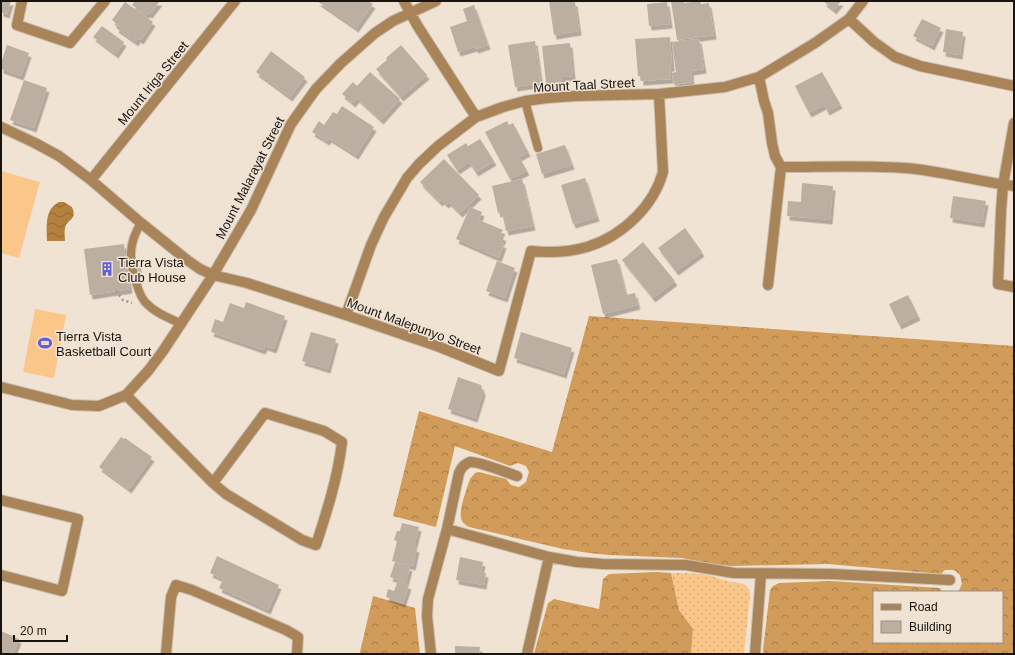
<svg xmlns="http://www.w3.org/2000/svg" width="1015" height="655" font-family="Arial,sans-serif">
<defs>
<pattern id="grass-dots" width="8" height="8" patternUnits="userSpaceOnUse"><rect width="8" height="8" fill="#fac689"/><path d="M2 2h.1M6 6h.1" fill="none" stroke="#d6a975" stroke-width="1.8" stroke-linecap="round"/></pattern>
<pattern id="forest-crowns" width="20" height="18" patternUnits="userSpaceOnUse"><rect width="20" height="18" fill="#d19b5a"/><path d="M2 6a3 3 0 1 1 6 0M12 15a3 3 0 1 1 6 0" fill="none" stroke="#a97d49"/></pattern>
<pattern id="water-waves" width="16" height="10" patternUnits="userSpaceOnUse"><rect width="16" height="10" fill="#b4803e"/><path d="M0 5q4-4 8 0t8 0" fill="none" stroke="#916832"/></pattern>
<filter id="shadow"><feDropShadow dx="2.5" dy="4.5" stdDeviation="0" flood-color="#0004"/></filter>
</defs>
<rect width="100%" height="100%" fill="#f1e3d4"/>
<path fill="url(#grass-dots)" d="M671,573H687L709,575L727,581L740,583L744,584L749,589L750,596L744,654H691L693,629L679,610Z"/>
<path fill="url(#forest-crowns)" d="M589,316L1014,346V654H764L763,650L770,590L773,586L779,583L830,581L940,588L942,592H874V642H1002V592H958L962,584L960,575L954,570H945L941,574L828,564L732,566L717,565L682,558L609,555L589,553L563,549L469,527C466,525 462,523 461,518C459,509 467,488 470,479L475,473L479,472L506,479L511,485L519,487L526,482L529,472L526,466L518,463L510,466L455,446L436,527L393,516L419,411L552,452Z
M656,572L671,573L679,610L693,629L691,654H534L548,603L554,599L599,609L603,579L609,574Z
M373,596L415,608L420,654H361L360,652Z"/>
<path fill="#fac689" d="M1,171L40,182L19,258L1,253Z
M35,309L66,315L54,378L23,372Z"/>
<path fill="url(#water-waves)" d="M59,202H64L72,207C78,220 67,219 65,228C64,232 65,237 65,241H47C47,226 44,210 59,202Z"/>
<path fill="#bcafa1" filter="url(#shadow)" d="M1,1H11L7,14L1,12Z
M135,1H160L150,14L147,13L146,15L132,5Z
M317,1H368L373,4L356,28Z
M549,1L575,2L579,31L554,35Z
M671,1H683L684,3L700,1L701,4L709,3L714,35L677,40Z
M823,1H841L834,10Z
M125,2L153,22L141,40L138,38L136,42L116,28L118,25L112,20Z
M667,2L670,24L649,26L647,4Z
M474,5L488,45L476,49L475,47L458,52L450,27L467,21L463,9Z
M922,19L941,28L932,46L913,36Z
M102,26L124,42L116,54L93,37Z
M946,29L963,32L960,55L943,52Z
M670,37L672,67H670L671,79L641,81V76H638L635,39Z
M699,39L704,69L691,71L692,82L674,85L672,73L676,72L672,42Z
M535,41L541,83L515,87L508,45Z
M570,43L573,76L562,77V82L546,83L542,46Z
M7,45L29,53L21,76L1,69V63Z
M401,45L427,75L401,97L376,69L387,60L386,58Z
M271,51L305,77L290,97L256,72Z
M370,72L400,99L381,120L357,98L353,103L342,94L353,82L357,86Z
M822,72L840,104L827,111L824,105L809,113L795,86Z
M24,80L47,88L34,128L10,120Z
M342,106L374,127L356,155L329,138L327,141L312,132L319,121L324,125L333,112L337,114Z
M507,121L509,125L513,123L528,152L519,157L527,171L510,179L485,132Z
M480,139L494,161L476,172L469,162L457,170L447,155L466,143L468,146Z
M565,145L572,165L542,174L536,154Z
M444,159L479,195L460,213L449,202L446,204L442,200L440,202L420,182Z
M585,178L597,217L573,224L561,185Z
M522,179L533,226L506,231L502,212L498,213L492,186Z
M802,183L833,186L830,220L787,216L788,201L801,202Z
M953,196L986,201L982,223L950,218Z
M470,207L482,212L479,220L503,230L500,235L504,237L501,243L504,244L499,258L456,239Z
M685,228L702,252L676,271L658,248Z
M643,242L675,281L653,298L622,260Z
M124,244L126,263L138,261L140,274L128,276L130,289L90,295L84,249Z
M617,259L626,295L635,293L638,305L603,314L591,265Z
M497,261L515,268L505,298L486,291Z
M908,295L918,316L899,325L889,304Z
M246,302L285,316L274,349L265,346L263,350L211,332L215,319L223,322L230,303L244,308Z
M311,332L336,339L328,369L302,361Z
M521,332L572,348L564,374L514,358Z
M458,377L481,385L483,392L475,418L448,409Z
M121,437L124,439L125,438L152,457L129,489L99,467Z
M402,523L419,527L414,547L417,548L413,566L392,561L397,541L394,540L397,531H400Z
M217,556L279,585L268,610L219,588L223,579L210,573Z
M460,557L483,562L481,572L486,573L484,585L456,580Z
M395,562L410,567L406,582L390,577Z
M398,581L409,585L403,603L386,597L388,589L394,591Z
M1,631L19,639L13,654H1Z
M455,646L480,647L479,654H455Z"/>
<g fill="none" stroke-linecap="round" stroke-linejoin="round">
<defs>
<path id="service" d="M525,101L538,148
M141,223C128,244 129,260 136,282C138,289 141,297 145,302C155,313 169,318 182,324"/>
<path id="minor" d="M22,1L17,25L70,43L105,1
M404,1L417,25L476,117
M849,19L874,42L895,57L920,66L1014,86
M759,77L764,101L768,113L772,143L775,156L781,167L768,285
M1014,123L1003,185L1001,211L998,284L1014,287
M1,127L35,143L59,156L91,180L141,223L187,260L200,269L213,275L247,283L346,315L437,346L499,371L531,251C572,255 606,247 636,217C649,204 658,190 663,172L659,94
M781,167C822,167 864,165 906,168C943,171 978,182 1014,186
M91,180L235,1
M346,315L371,245L384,217L407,178L419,164L438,146L476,117L503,107L525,101L547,98L575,96L659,94L725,87L759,77L815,43L849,19L863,1
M1,387L72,405L99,406L126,395L148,371L163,351L213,275L251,210L291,124L316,89L341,63L375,33L393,21L436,1
M126,395L213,483L226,494L302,540L316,545C327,511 338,477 342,442L324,431L265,413L213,483
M1,500L78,519L62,591L1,575
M447,529L549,557L577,562L603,564L686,565L734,573L832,574L950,580
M166,654L171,597L176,585L192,590L286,630L298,637L297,654
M431,654L427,616L428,599L447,529L459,473C461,468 464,464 470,462C479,461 507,473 517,476
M527,654L549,557
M755,654L761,574"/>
</defs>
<use href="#service" stroke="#cabeb1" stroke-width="10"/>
<use href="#minor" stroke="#cabeb1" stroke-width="12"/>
<path stroke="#9f958a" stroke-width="2.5" stroke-dasharray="2 3" stroke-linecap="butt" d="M116,291L123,300L132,303"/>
<use href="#service" stroke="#a88458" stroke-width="8"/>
<use href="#minor" stroke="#a88458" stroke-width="10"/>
</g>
<defs>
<symbol id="building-bare" viewBox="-9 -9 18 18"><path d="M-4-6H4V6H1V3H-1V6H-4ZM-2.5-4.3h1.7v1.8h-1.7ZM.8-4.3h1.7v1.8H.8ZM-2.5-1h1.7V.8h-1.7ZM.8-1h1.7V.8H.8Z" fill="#635ed7" stroke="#f1e3d4" stroke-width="2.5" paint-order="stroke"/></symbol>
<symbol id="stadium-bare" viewBox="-9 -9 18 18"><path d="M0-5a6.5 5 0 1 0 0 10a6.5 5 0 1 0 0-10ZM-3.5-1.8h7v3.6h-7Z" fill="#635ed7" stroke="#f1e3d4" stroke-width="2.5" paint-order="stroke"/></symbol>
</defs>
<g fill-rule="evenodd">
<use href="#building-bare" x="97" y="259" width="20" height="20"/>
<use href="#stadium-bare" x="35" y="333" width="20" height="20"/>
</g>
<g text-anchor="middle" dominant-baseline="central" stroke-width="3" stroke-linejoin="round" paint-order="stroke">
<g font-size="13" fill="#18140f" stroke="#f1e3d4">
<text transform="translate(153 83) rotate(-51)">Mount Iriga Street</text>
<text transform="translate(584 85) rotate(-3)">Mount Taal Street</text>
<text transform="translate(250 178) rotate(-63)">Mount Malarayat Street</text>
<text transform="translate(414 326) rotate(20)">Mount Malepunyo Street</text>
</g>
<g font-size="13" fill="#18140f" stroke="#f1e3d4" text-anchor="start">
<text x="118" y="262">Tierra Vista<tspan x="118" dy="15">Club House</tspan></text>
<text x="56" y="336">Tierra Vista<tspan x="56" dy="15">Basketball Court</tspan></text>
</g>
</g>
<rect width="1015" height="655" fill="none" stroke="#18140f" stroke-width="4"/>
<rect x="873" y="591" width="130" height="52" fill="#f1e3d4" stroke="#9a9085"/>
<rect x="881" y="604" width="20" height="6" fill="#a88458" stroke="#9a9085"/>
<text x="909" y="611" font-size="12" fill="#18140f">Road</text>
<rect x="881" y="621" width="20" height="12" fill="#bcafa1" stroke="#9a9085"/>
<text x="909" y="631" font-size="12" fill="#18140f">Building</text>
<path d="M14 635v6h53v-6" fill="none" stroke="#18140f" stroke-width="2"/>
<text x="20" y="635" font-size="12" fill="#18140f" stroke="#f1e3d4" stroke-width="3" paint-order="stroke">20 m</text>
</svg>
